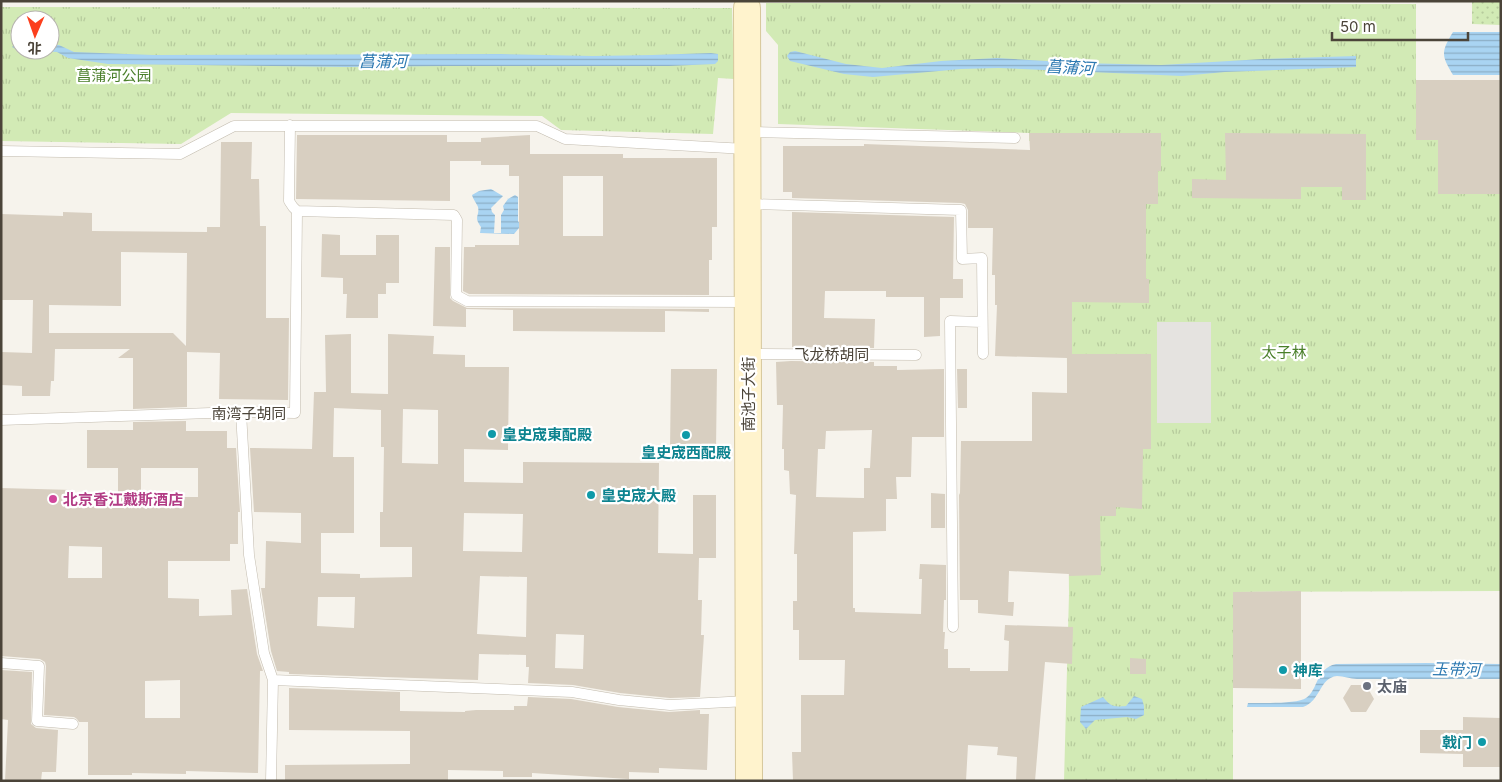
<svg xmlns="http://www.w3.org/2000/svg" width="1502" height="782" font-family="Inter,'Noto Sans SC',sans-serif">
<defs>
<pattern id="grass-dots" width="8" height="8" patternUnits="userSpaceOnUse" patternTransform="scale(1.25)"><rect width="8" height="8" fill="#d2eab5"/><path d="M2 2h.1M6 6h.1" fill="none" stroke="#b6ca9c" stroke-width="1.8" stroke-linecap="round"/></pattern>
<pattern id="park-tufts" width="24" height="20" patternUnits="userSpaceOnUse" patternTransform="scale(1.25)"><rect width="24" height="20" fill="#d2eab5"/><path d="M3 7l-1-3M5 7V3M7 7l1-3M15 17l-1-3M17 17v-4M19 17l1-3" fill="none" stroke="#b6ca9c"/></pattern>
<pattern id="water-rules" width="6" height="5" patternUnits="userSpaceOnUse" patternTransform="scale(1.25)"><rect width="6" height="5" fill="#a9d4f2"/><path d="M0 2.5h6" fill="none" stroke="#8caec5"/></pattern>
</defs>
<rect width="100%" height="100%" fill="#f6f3ec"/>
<path fill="url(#grass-dots)" d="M1472,1H1501V25L1472,24Z"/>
<path fill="url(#park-tufts)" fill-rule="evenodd" d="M766,3L1416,4V133H1501V591L1233,592V781H1064L1069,594L1065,141H1029V133L778,124V45L766,31Z
M1,7L732,8L734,79L718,78L713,134L561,130L542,116L231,113L181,144L1,141ZM20,20H50V50H20Z"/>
<path fill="#e5e3e0" d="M1157,322H1211V423H1157Z"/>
<path fill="url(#water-rules)" d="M1453,32H1501V75H1453C1441,55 1441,52 1453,32Z
M17,42H20V50H50V45H59L74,52L153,55L501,54L593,56L652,55L711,53L718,54V61L715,64L669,66H446L347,67L108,64L68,58L57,52L18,50L12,47Z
M795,51L846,64L882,68L941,61L997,58L1081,63L1161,65L1263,59L1356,56V67L1225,72L1182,76L998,68L961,69L873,77L844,74L790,61L787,56L790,52Z
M491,189L508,199L515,195L518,197V221L520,224L519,228L514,234L480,233L481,227C473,216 480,216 478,207C477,204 473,199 472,195L479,191Z
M1426,663L1501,664V679H1357C1350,679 1344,676 1337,676C1319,678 1321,701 1303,707H1247L1248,703C1260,703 1298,704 1306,698C1319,689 1315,669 1336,664Z
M1134,696L1142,699L1144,706V715L1136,719L1127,717L1095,720L1086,729L1080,722L1081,707L1103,697C1111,707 1114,707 1126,706Z"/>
<path fill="#f6f3ec" d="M504,195L508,199L503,206L504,210L501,215V233H494L495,215L492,212L491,208Z"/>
<path fill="#d8cfc1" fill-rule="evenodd" d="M1416,80H1501V194H1438V140H1416Z
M1029,133H1161V171H1158V204H1146V279H1149V303L1072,302V354H1151V449H1143L1142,509L1116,507V516H1100L1101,575L1069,576V574L1009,571L1008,602H1014L1013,616L978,613V600H960L959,495L960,493L961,441H1032V392L1067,393V358L995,356L997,305H995V275H992L993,228H968V210L965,204L961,203L792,198V192H783V146H864V144L1030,150Z
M1225,133L1366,134V200H1342V187H1301V199L1192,198V179L1226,180Z
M297,135H447V142H481V138L530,135V154H623V158H717V227H712V260H709V295L469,294L463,291L464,247H475V245H519V176H509V165H481V161H450V201L296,199ZM563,176H603V236H563Z
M221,142H252L251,179H259L260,226H266V318H289L288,400L219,399L220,353L187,352V407L133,409V358H118L130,349H55L54,381H51L50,396H22V386L1,385V352L32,353L33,300H1V214L63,216V212L92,213V231L207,232V227H220ZM121,252L187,253L186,346L173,333H49V305L121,306Z
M792,212L954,217L953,279H963V298H940V336L924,337V297H886V291H825L824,318L875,319L874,348L792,347Z
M322,234L340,235V255H376V235H399V283H386V294H378V318H346L347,294H343V278L321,277Z
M435,247H450V298L453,301L467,308L709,309V312L665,311V332L513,331V310L466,309V327L433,326Z
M351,334V393L388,394V334L434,336L433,354L465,355V367H509L508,450L464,449V482L523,483V462L659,463L658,553L693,554V495H716V558H699L698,600H702L701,635H704L700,697L670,698L620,693L573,685L528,683L529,667H526V655L479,654L478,680L289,674V672L277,671L271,651L261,588H265L266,541L301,543V513L254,512L250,448L312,449L314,392H326L325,335ZM334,408L381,410V447H384L383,512H380V547H412V577L360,578V574L321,573V533H354V457H333ZM403,409L438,410V464L402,463ZM464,513L523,514L522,552L463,551ZM480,576L527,577L526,637L477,634ZM318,597H355L354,628L317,626ZM556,634L584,635L583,669L555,668Z
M791,361L874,362V366H897V370L944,369V437H912L911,477H896L897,499H886V531L853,532V608H855V612L921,614L922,579H919L920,564L946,565V600H944L943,632H945L944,649H948V668H970V671H1008L1009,641L1004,640L1005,625L1073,627L1072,664L1045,662L1035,781H1016L1017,757L997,755L998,747L968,745L966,781H793L792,752H801V695H844L845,660H799V630H793V601H797V554H794L796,495L790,494L789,471L784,470V449H782L783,405H777L776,362ZM872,430L870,468H864V498L816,497L818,449H825L826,431Z
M671,369H717L716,450H670Z
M957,369H967V408H958Z
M186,421V431H227V448H236L240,512H238V544H230V561H168V598L199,599V616L232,615L231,590L247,589L257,654L263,671H260L258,773L186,771V774L132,773V775H88V722H79L77,719L74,717L44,715L46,666L45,662L40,659L1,656V488L73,490L72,503L118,504V468H87V430H133V422ZM141,468H198V497H177V500L141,499ZM69,546L102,547V578H68ZM180,680V718H145V681Z
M931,493L945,494V528H931Z
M1301,591V689L1233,688V592Z
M1130,658L1146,659V674H1130Z
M1,670L32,672L31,724L36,728L58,730L56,772H42L41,781H5L8,720L1,719Z
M1351,685H1366L1374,699L1366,712H1351L1343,698Z
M289,688L400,692V711L465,712V711L476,710H514V706H527L528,697L571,699L618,707L669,712L700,710V714H709L707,770L659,768V773L629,772V779L532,773V777H503V771L448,770V781H285V765L410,764V731L289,730Z
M1463,717L1501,718V767H1463V754L1420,753V730H1463Z"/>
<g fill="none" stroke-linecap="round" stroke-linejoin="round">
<defs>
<path id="lane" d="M290,125L289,201L293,207L297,211L454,215L457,220L456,295L467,301L747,302
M749,132L1015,138
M1,151L180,154L234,126H537L565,139L746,149
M749,204L961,210L962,259L982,258L983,354
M749,354L916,355
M241,412L249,555L264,653L273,680L271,781
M1,420L241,412L295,413L297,211
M953,627L950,321L982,322
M1,663L39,666L37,721L73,724
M273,680L572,692L619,700L670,705L748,701"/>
<path id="secondary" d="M747,8L749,781"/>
</defs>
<use href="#lane" stroke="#c2bbae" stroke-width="11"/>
<use href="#secondary" stroke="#d6c79b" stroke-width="28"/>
<use href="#lane" stroke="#fff" stroke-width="10"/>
<use href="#secondary" stroke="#fff3cd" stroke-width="26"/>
</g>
<g fill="#0f9aa8" stroke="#fff" stroke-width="2">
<circle cx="492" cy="434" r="5"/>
<circle cx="686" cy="435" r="5"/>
<circle cx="591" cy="495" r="5"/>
<circle cx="1283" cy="670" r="5"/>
<circle cx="1482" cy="742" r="5"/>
</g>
<circle fill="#d1479c" stroke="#fff" stroke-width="2" cx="53" cy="499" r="5"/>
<circle fill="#6b7280" stroke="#fff" stroke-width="2" cx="1367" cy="686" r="5"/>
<g text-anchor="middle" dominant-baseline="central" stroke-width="4.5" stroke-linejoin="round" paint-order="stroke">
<g font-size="15" fill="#4a7f2a" stroke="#fff">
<text x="114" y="75">菖蒲河公园</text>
<text x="1284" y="352">太子林</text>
</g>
<g font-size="15" fill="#4b4439" stroke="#fff">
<text x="832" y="354">飞龙桥胡同</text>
<text transform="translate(748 394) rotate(-90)">南池子大街</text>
<text x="249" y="413">南湾子胡同</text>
</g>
<g font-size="15" font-weight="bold" fill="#0d838f" stroke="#fff" text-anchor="start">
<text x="502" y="434">皇史宬東配殿</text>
<text x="686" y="452" text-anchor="middle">皇史宬西配殿</text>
<text x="601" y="495">皇史宬大殿</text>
<text x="1293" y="670">神库</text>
<text x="1472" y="742" text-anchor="end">戟门</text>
</g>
<g font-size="15" font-weight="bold" fill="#b23c85" stroke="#fff" text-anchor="start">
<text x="63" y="499">北京香江戴斯酒店</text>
</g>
<g font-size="15" font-weight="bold" fill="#5b616d" stroke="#fff" text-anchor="start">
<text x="1377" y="686">太庙</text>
</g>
<g font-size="16" font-style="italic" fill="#2e7ab2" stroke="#fff">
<text x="383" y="61">菖蒲河</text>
<text transform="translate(1070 67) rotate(3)">菖蒲河</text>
<text transform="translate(1456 669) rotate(1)">玉带河</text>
</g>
</g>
<rect width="1502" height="782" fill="none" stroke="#4b4439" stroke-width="5"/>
<g transform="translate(35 35) rotate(182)"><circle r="24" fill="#ffffff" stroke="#b7b4b0"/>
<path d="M0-4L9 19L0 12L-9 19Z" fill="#fc3f1d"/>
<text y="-8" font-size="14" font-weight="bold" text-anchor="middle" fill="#4b4439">北</text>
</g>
<path d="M1332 32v8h136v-8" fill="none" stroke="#4b4439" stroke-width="2.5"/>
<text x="1340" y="32" font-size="15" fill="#4b4439" stroke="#ffffff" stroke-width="4" paint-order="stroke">50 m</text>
</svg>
